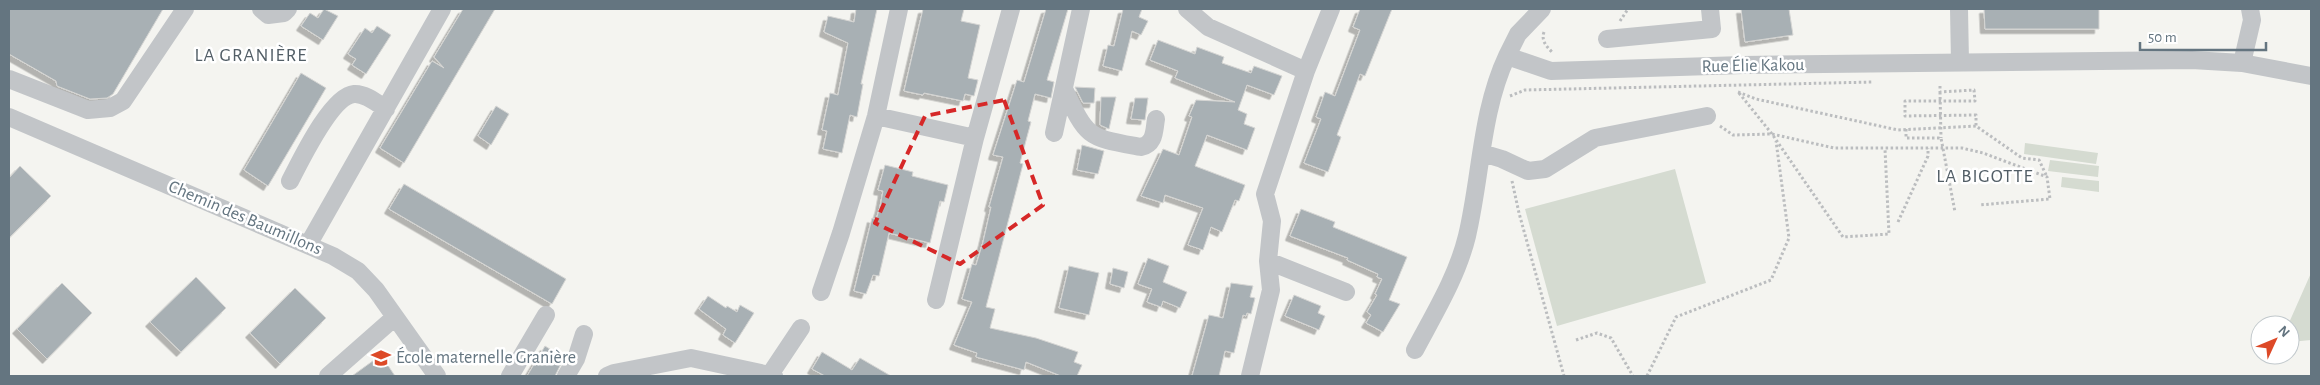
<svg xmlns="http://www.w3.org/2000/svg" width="2320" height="385" font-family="'Alegreya Sans',sans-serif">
<defs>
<filter id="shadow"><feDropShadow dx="-4.5" dy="4.5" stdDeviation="0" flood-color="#0004"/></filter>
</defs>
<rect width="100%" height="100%" fill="#f4f4f0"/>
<path fill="#d5dbd1" d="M2025,143L2098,153L2096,164L2024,154Z
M2050,160L2099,166L2098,177L2048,171Z
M1675,169L1706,283L1557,326L1525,209Z
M2062,177L2099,181V192L2061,187Z
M2311,273V340L2290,342V325H2288Z"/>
<path fill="#a8b0b4" stroke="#d5d5d3" filter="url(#shadow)" d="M9,9H163L113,94L107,98L90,99L57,86L56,81L9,54Z
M324,9L338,16L323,40L301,26L310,13L318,18Z
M463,9H495L404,163L380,148L432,61L444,68L434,57Z
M856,9H877L861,84H863L857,117L850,115L842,153L823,149L827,131L822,130L830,93L838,95L848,43L824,32L828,16L854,22Z
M923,9H964L961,21L980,25L968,78L978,80L974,96L965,94L963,101L924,93L923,95L904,91Z
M1046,9H1068L1047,80L1054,82L1051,98L1035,94L1028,121L1031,122L1020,163L1023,164L986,307L995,309L990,328L1036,338L1078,352L1074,362L1082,365L1077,376H1061L1026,362L1024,370L976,357L977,353L954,345L972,302L962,299L972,264L976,265L983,242L991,207H989L1003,157L993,155L1017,80L1024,82Z
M1123,9H1142L1139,17L1148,21L1141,35L1132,31L1122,71L1103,66L1108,45L1114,46Z
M1360,9H1392L1365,76L1360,74L1337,135L1341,137L1328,172L1304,163L1321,119L1316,117L1325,92L1335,96L1360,30L1353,27Z
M1741,9H1789L1793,35L1745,42Z
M1984,9H2099V29H1985Z
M377,26L391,35L366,74L352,65L356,59L348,54L365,28L372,33Z
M1158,40L1195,54L1197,47L1224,57L1222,63L1251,73L1254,66L1282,76L1274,95L1247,85L1238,110L1247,114L1244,124L1255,128L1247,150L1207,135L1195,166L1245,185L1239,201L1235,200L1222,232L1211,227L1203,250L1188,245L1203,208L1165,195L1163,203L1141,196L1163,149L1179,155L1192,117L1189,116L1196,100L1235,102L1175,78L1178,71L1150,60Z
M301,73L326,88L268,186L244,170Z
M1075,87L1095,88L1094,103H1083Z
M1101,97H1116L1109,129L1100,125Z
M1135,98H1148L1145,120L1131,119Z
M496,106L509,114L491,145L478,136Z
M1082,145L1104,151L1098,174L1077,170Z
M885,165L913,172L912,176L948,185L944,202L940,201L930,243L889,233L879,276L873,275L866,294L854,291L872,218L876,220L880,207L883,191L878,190Z
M20,166L51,196L9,238V178Z
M404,184L566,279L552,304L389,209Z
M1301,209L1335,222L1333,227L1407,257L1389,300L1400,304L1383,332L1366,323L1371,315L1367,312L1377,295L1375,294L1382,279L1377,277L1378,274L1347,260L1348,258L1290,236Z
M1148,258L1169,266L1163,282L1187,292L1180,308L1163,301L1161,307L1147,302L1152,289L1138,284Z
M1069,266L1099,273L1089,315L1059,308Z
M1113,268L1128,272L1124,288L1110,284Z
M196,277L226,308L181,352L150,322Z
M62,283L92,313L47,359L17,329Z
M1231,283L1253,286L1250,297L1255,298L1251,314L1247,313L1246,316L1243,315L1234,353L1225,351L1219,376H1192L1209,315L1223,318Z
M295,288L326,318L280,364L250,333Z
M1294,295L1321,306L1318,313L1325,316L1319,330L1285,316Z
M708,296L726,308L727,306L737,312L740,305L754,313L735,343L723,335L726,329L699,309Z
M545,346L564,358L555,376H527Z
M822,352L852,370L860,358L891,376H825L812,369Z
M381,355L395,376H352Z"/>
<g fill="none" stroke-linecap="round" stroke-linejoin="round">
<path stroke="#bbbdbf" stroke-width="3" stroke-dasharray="2.5 2.5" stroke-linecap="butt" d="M1620,21L1628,9
M1544,32C1541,40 1546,46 1552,52
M1940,86V92L1974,90L1975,101H1905V116L1976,115V126
M1738,92L1756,99L1898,130L1976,126L2022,158L2039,160L2047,177
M1940,92L1941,138
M1739,93L1772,134L1843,237L1889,234L1885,149
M1510,96L1525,90L1873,82
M1720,126L1733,135L1772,134L1834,148H1962L1983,153L2047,177L2050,199L1979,205
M1906,129V138H1941L1955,212
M1512,181L1519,213L1564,376
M1898,222L1928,156V148
M1576,340L1597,333L1611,338L1633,376
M1647,376L1676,317L1771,280L1789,238L1776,141"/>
<path stroke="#c2c5c8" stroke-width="18" d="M261,9L268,15L284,13L288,9
M1187,9L1208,27L1306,71L1331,9
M1959,9L1960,62
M1607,39L1712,29L1710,9
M1507,56L1518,34L1542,9
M2242,63L2252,20L2250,9
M9,79L88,110L110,108L123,101L185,9
M1064,89C1088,139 1087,137 1141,147C1155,144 1154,131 1156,119
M876,116L975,138
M9,117L333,256L358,271L376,290L437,376
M1054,133L1081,9
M1482,153L1502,159L1528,171L1545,169L1595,138L1707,116
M290,181C300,162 331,96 354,94C365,93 377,103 386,109
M308,245L442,9
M1268,261L1346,292
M821,292L841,233L876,116L899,9
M936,300L975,138L1011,9
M1415,350C1434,314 1457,277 1467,236C1481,177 1481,111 1507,56L1551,71L1743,65L2192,60L2242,63L2311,76
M328,376L395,317
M510,376L546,315
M566,376L576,359L584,334
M607,376L614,373L691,358L774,376
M769,376L801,328
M1250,376L1271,290L1268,261L1272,221L1265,194L1306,71"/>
</g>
<path fill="none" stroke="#d62828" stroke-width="4" stroke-dasharray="10 6" stroke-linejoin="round" d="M1004,100L1043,205L960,264L875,223L925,116Z"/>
<defs>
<symbol id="school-bare" viewBox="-9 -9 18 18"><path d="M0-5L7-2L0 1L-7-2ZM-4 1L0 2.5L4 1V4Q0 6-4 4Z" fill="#dd4927" stroke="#fff" stroke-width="2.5" paint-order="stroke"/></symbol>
</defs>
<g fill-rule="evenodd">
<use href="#school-bare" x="367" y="344" width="28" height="28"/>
</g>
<g text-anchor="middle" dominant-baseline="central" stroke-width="5" stroke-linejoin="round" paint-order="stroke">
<g font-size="18" fill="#647580" stroke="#fff">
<text transform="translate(1753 66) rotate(-1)">Rue Élie Kakou</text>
<text transform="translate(245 218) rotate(23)">Chemin des Baumillons</text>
</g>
<g font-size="18" fill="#647580" stroke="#fff" text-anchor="start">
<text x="396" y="358">École maternelle Granière</text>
</g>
<g font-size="19" letter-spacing="1" fill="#525e66" stroke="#fff">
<text x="251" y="55">LA GRANIÈRE</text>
<text x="1985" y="176">LA BIGOTTE</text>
</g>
</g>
<rect width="2320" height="385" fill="none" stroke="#647580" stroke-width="20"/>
<g transform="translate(2275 340) rotate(46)"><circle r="24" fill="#ffffff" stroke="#c1c8cc"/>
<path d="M0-4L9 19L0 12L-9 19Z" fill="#dd4927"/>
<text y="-8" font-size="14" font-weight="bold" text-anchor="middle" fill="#647580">N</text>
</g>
<path d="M2140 42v8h126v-8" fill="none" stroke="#647580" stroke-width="2.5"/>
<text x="2148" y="42" font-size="15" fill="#647580" stroke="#ffffff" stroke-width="4" paint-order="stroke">50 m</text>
</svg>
